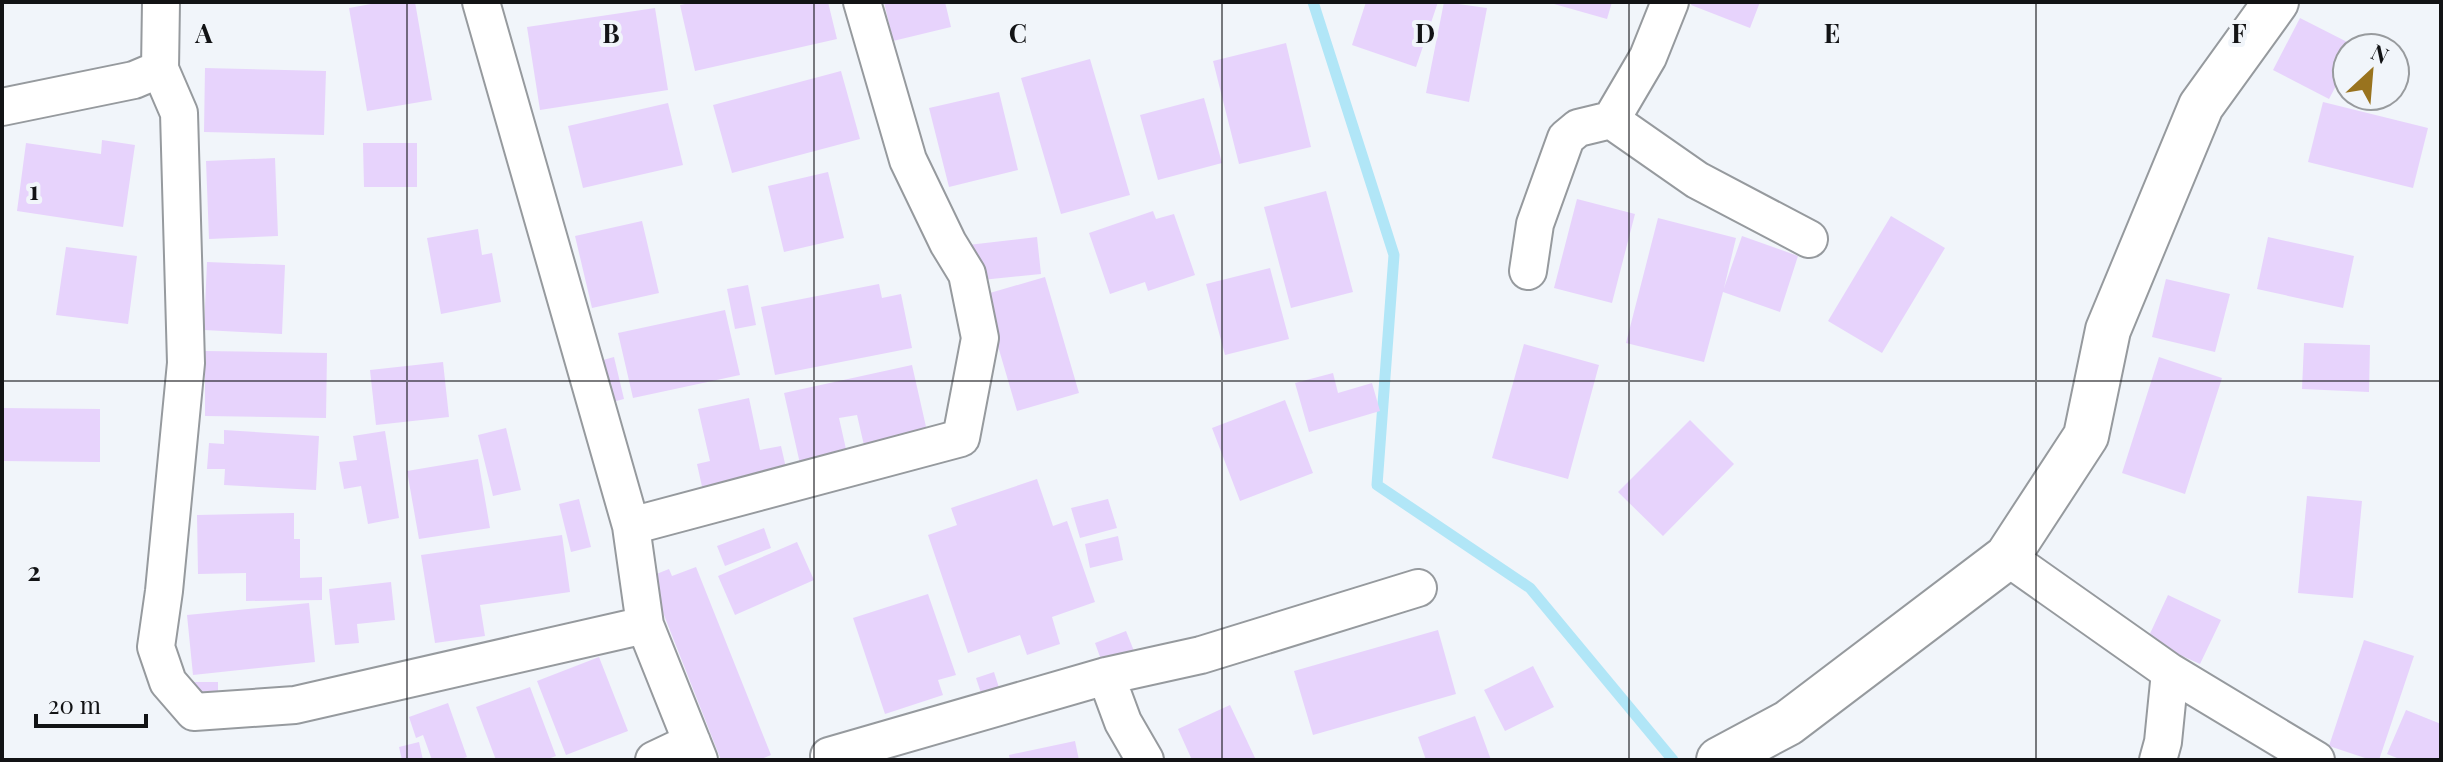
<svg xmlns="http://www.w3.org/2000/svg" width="2443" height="762" font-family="'Playfair Display',serif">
<rect width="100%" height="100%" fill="#f1f5fa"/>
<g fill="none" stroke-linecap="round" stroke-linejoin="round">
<path stroke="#b1e6f7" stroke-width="11" d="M1313,2L1394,255L1377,485L1530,588L1673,760"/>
</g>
<path fill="#e7d3fc" d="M382,2H415L432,100L367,111L349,8Z
M695,2H828L837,39L695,71L680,5Z
M884,2H945L951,27L893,41Z
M1366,2H1438L1416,67L1352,45Z
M1444,2L1487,8L1469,102L1426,93Z
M1547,2H1612L1607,19Z
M1692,2H1760L1750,28L1691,5Z
M655,8L668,90L540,110L527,27Z
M2300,18L2359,48H2347V65L2329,99L2273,70Z
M1286,43L1311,147L1239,164L1213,61Z
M1090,59L1130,195L1061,214L1021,78Z
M205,68L326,71L324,135L204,132Z
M841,71L860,139L732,173L713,105Z
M999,92L1018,170L949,187L929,108Z
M1204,98L1222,163L1158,180L1140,115Z
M2323,102L2428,128L2413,188L2308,162Z
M668,103L683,165L583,188L568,126Z
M102,140L135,145L123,227L17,211L26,143L101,154Z
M363,143H417V187H364Z
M275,158L278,236L209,239L206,161Z
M828,172L844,238L784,252L768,186Z
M1326,191L1353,292L1291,308L1264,207Z
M1577,199L1635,214L1612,303L1554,288Z
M1153,211L1156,219L1174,214L1195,275L1148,291L1145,282L1110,294L1089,233Z
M1891,216L1945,248L1882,353L1828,321Z
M1658,218L1736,238L1724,288L1742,236L1798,256L1780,312L1723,292L1704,362L1626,343Z
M642,221L659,293L592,308L575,236Z
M478,229L482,255L492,253L501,302L441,314L427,238Z
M1037,237L1041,274L972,281L968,245Z
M2268,237L2354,256L2343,308L2257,289Z
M66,247L137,256L128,324L56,315Z
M207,262L285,265L282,334L204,330Z
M1270,268L1289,339L1225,355L1206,284Z
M1045,277L1079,393L1017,411L983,295Z
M2166,279L2230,294L2215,352L2152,337Z
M879,284L882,298L901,294L912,348L775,375L761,307Z
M748,285L756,325L735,329L727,289Z
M725,310L740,375L633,398L618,333Z
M2304,343L2370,345L2369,392L2302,389Z
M1524,344L1599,365L1568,479L1492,458Z
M205,351L327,353L326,418L205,416Z
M614,357L624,399L601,405L592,363Z
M2159,357L2222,378L2185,494L2122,473Z
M443,362L449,417L376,425L370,370Z
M912,365L929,440L866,454L857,415L839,418L848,458L801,468L784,393Z
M1333,373L1338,393L1372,383L1380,411L1309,432L1295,383Z
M749,398L760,450L781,446L789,481L705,500L697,464L710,461L698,409Z
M1285,400L1313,473L1240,501L1212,428Z
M2,408L100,409V462L2,461Z
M1690,420L1734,464L1663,536L1618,492Z
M506,428L521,490L493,496L478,435Z
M224,430L319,436L316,490L224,485L225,469H207L209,443L224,444Z
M385,431L399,518L368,524L361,486L344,489L339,462L357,460L353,436Z
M478,459L490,528L419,539L407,471Z
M1037,479L1053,526L1067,521L1095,602L1052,617L1060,644L1027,655L1020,635L968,653L928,535L957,525L951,508Z
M2307,496L2362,501L2353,598L2298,593Z
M579,499L591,547L571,552L559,504Z
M1108,499L1117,528L1080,538L1071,508Z
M294,513V539H300V578L322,577V600L246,601V573L198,574L197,515Z
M764,528L771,548L725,566L717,546Z
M562,535L570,592L480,605L485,636L435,643L421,555Z
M1118,536L1123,560L1090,568L1085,544Z
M797,542L814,580L735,615L718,576Z
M696,567L771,755L759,760H721L649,577L669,569L672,576Z
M391,582L395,620L357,624L359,643L335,645L329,589Z
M928,594L956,675L938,680L943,695L885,714L853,618Z
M2168,595L2221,620L2200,664L2147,640Z
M309,603L315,662L193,675L187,615Z
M1438,630L1456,694L1313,735L1294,671Z
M1126,631L1136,656L1104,668L1095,643Z
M2364,640L2414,656L2379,760H2371L2329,746Z
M599,657L628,731L566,755L537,681Z
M1533,666L1554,707L1505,731L1484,690Z
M994,672L1001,694L983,699L976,678Z
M191,682H218V700L191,701Z
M530,687L556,756L545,760H496L476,707Z
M448,703L467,757L458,760H432L423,735L416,738L409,717Z
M1230,705L1256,760H1192L1178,729Z
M2406,710L2441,724V760H2402L2387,754Z
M1475,716L1491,760H1426L1418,737Z
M1075,741L1079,760H1010L1009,755Z
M419,742L423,760H402L399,747Z"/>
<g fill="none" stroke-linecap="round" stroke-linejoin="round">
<defs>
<path id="street" d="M161,2L160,69L179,113L186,363L164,591L156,647L168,682L194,712L295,705L645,625
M481,2L631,526L645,625L699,760
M2,107L134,80L160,69
M1611,120L1697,180L1809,239
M1528,271L1535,224L1566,138L1578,128L1611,120L1648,57L1670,2
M631,526L961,438L980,338L967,274L948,243L908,160L862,2
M2007,557L2170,672L2316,760
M1106,676L1123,722L1145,760
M829,756L1106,676L1201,655L1418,588
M654,760L692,742
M2158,760L2163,742L2170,672"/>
<path id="secondary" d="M1719,760L1788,723L2007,557L2086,436L2108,330L2201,106L2276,2"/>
</defs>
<use href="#street" stroke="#969a9e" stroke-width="40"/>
<use href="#secondary" stroke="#969a9e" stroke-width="48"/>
<use href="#street" stroke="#fff" stroke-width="36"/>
<use href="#secondary" stroke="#fff" stroke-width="44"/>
</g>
<path fill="none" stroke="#121315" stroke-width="2" stroke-opacity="0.55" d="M407,2V760M814,2V760M1222,2V760M1629,2V760M2036,2V760M2,381H2441"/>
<g font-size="26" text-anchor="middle" font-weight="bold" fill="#121315" stroke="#f1f5fa" stroke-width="8" stroke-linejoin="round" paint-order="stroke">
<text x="204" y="43">A</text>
<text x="611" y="43">B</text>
<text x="1018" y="43">C</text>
<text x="1425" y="43">D</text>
<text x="1832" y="43">E</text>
<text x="2239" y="43">F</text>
<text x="34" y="200">1</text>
<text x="34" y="581">2</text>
</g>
<rect width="2443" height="762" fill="none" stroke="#121315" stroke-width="8"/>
<g transform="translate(2371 72) rotate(26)"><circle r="38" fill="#f1f5fa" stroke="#989b9e" stroke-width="2"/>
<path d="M0-6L14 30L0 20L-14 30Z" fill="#99731e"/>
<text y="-12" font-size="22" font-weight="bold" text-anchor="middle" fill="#121315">N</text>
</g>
<path d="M36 714v12h110v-12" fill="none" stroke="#121315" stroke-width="4"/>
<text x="48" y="714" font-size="24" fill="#121315" stroke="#f1f5fa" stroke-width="6" paint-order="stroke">20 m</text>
</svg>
